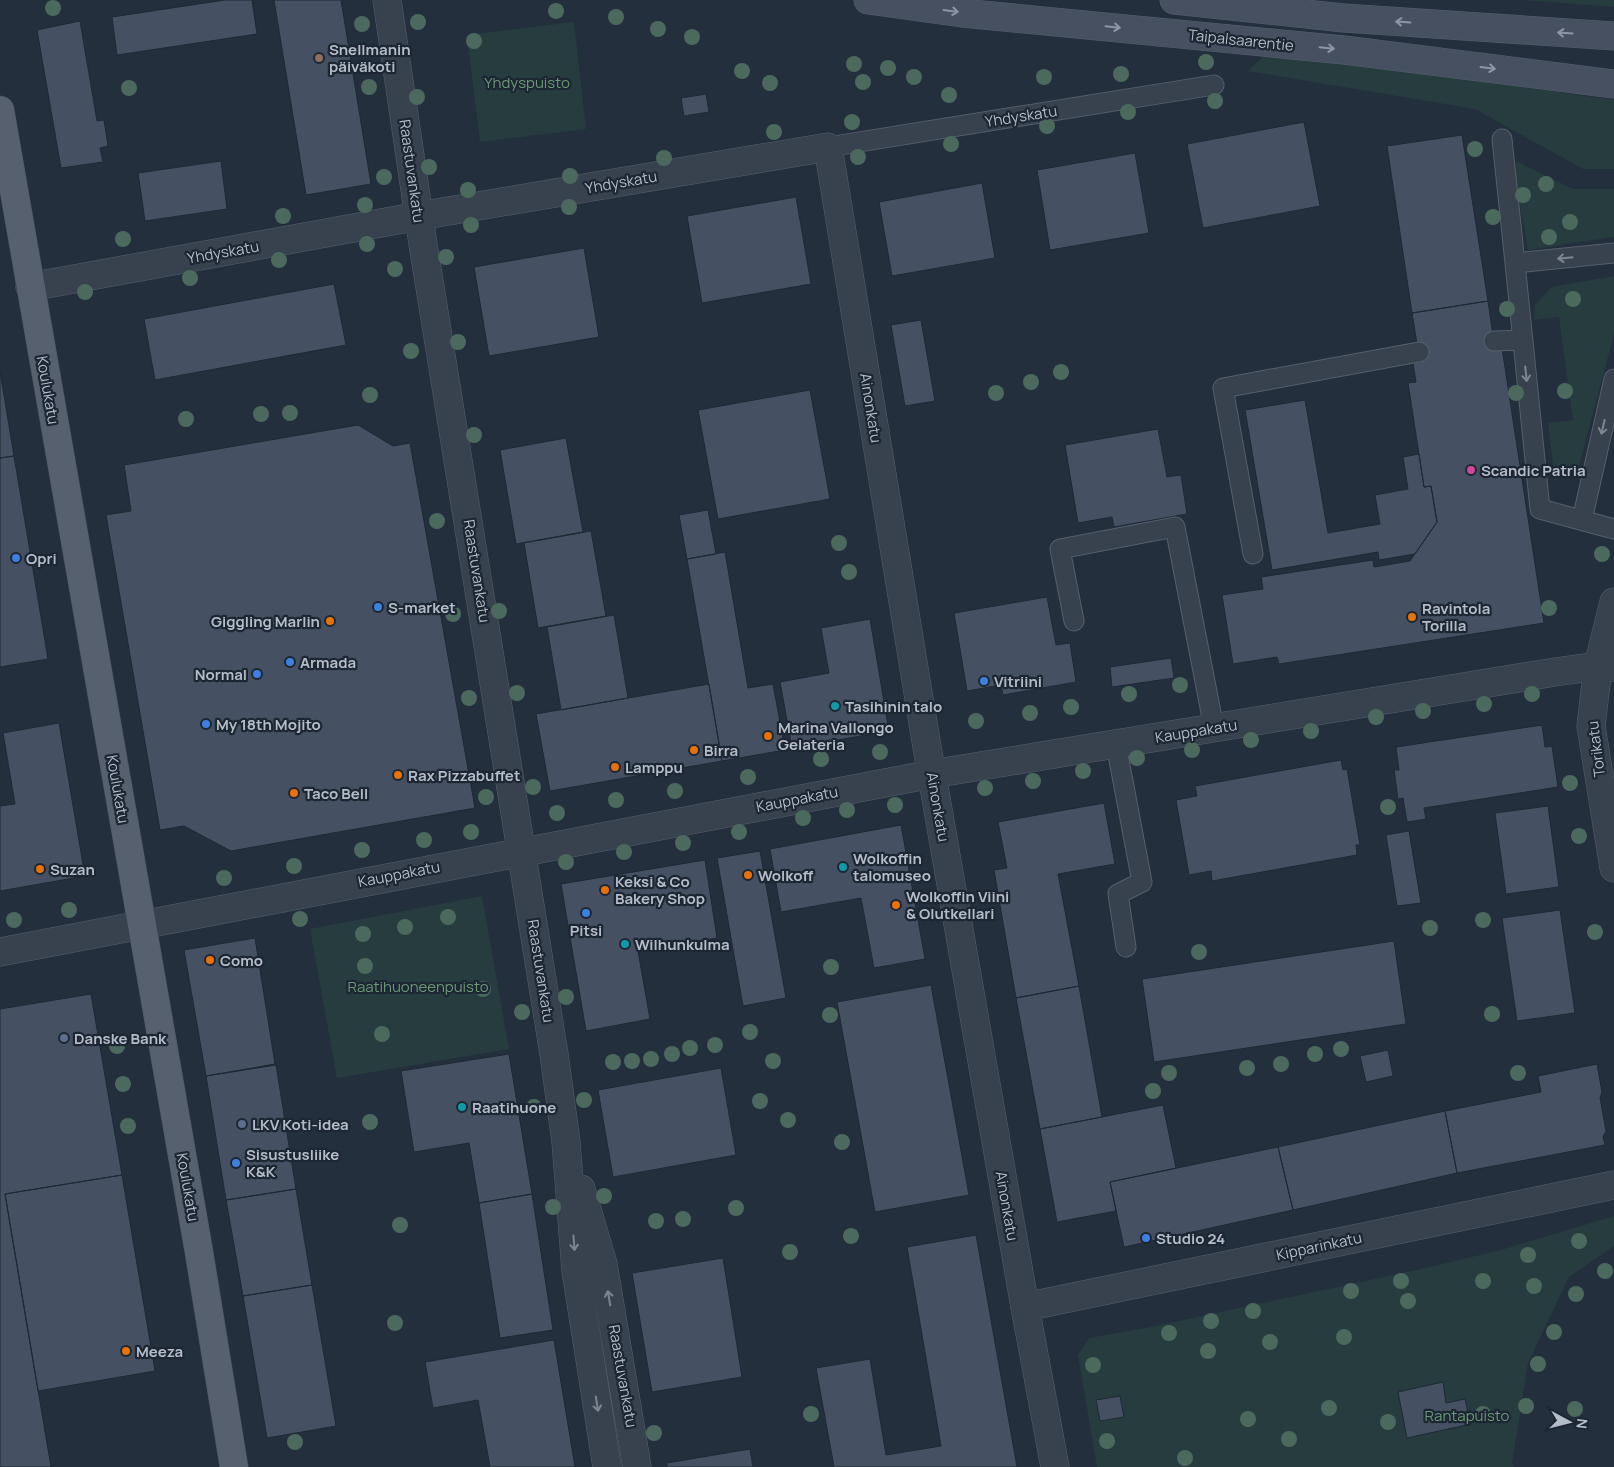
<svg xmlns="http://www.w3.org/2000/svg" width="1614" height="1467" font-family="Manrope,sans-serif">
<rect width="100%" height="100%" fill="#242f3e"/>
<path fill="#263c3f" d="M1523,0H1614V7Z
M574,22L586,129L480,142L467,35Z
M1269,51L1614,100V169H1583L1475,109L1248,71Z
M1516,161L1573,189H1614V237L1528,250L1515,177Z
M1614,276V334L1577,474L1568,469L1555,481L1548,423L1573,420L1559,317L1534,320L1535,305L1552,287Z
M482,896L509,1049L337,1078L310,929Z
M1614,1216V1246L1569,1277L1528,1363L1512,1463L1514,1467H1097L1078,1355L1089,1338L1151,1327L1421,1269L1501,1250Z"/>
<path fill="#455162" stroke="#1f2835" d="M225,0H252L257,34L117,55L112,17Z
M274,0H341L371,184L306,195Z
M80,21L97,121L104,120L108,146L100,148L103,162L61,168L37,30Z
M706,94L709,112L684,116L681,98Z
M1304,122L1320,206L1203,228L1187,144Z
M1462,135L1488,301L1412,313L1387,146Z
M1135,153L1149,233L1050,250L1037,170Z
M221,161L227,209L145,221L138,173Z
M982,183L995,258L892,276L879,202Z
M796,197L811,284L702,303L687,216Z
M584,248L599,337L489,356L474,267Z
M334,284L346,345L155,380L144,319Z
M1488,301L1495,349L1502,348L1544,623L1279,664L1277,657L1233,664L1222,595L1263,589L1261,577L1373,560L1374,567L1410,561L1437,522L1431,486L1424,487L1408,383L1416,382L1413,363L1420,362L1412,313Z
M921,320L935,401L905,406L891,325Z
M0,371L14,456L0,458Z
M810,390L830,499L718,519L698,410Z
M1305,400L1328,533L1380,524L1375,495L1408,489L1403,457L1419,454L1424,487L1431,486L1437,522L1415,554L1379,560L1378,552L1272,570L1245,410Z
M358,425L393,446L410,443L475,808L231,851L184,826L160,830L106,515L131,511L124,465Z
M1158,429L1167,477L1181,475L1187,514L1114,527L1112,517L1078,523L1065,445Z
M566,438L583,532L516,544L500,450Z
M14,456L48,659L0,667V458Z
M708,510L716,554L687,559L679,515Z
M591,531L606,616L538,628L524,543Z
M725,552L748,688L773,684L785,750L722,761L687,559Z
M1047,597L1056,645L1070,643L1076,682L1003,695L1001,685L967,691L954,613Z
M614,615L628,698L561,710L547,627Z
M870,619L889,731L792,748L780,682L829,673L821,628Z
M1171,658L1174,678L1112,687L1110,667Z
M709,684L722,761L550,791L536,714Z
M59,723L85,876L0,891V806L15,804L3,733Z
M1542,725L1545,747L1552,746L1558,787L1424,808L1426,819L1407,822L1403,798L1398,799L1394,770H1399L1396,747Z
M1341,760L1343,770L1347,769L1360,845H1356L1357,855L1212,881L1211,871L1189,875L1176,800L1197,796L1195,786Z
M1104,803L1115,864L1058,874L1079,986L1016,998L994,870L1007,868L998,822Z
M1548,806L1559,887L1506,894L1495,813Z
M901,825L925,959L874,968L861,898L781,912L770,849Z
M1409,831L1421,903L1397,906L1386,835Z
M760,851L786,998L743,1006L717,858Z
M705,860L717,938L638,951L650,1019L586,1031L561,884Z
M1560,910L1575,1013L1517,1021L1502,918Z
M255,938L275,1064L206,1076L184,950Z
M1394,941L1406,1024L1154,1062L1142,979Z
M931,985L969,1195L875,1212L837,1002Z
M1079,986L1102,1117L1040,1129L1016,998Z
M91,994L122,1175L5,1194L51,1467H0V1009Z
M1388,1050L1393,1076L1366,1082L1360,1056Z
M509,1054L532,1194L479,1203L469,1143L414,1152L401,1071Z
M1597,1064L1602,1092L1600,1098L1606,1131L1603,1137L1605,1145L1457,1173L1445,1111L1541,1092L1538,1076Z
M276,1065L296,1189L226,1200L206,1076Z
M721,1068L736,1155L613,1177L598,1090Z
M1163,1105L1176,1168L1110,1182L1116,1211L1057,1222L1040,1129Z
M1445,1111L1457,1173L1293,1210L1278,1147Z
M1278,1147L1293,1210L1124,1247L1110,1182Z
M122,1175L155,1371L38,1391L5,1194Z
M296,1189L312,1285L243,1296L226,1200Z
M532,1194L553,1330L500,1338L479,1203Z
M976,1235L1017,1467H834L816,1368L870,1359L886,1455L941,1446L907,1247Z
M723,1258L742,1377L652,1392L632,1273Z
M312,1285L336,1426L267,1438L243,1296Z
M554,1340L575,1467H490L478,1400L433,1408L425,1362Z
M1443,1382L1446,1403L1465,1399L1471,1424L1407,1438L1398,1392Z
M1120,1396L1124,1417L1100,1421L1096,1400Z
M750,1449L753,1467H667V1463Z"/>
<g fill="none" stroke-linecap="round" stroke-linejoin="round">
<defs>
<path id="service" d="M1502,139L1515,263
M828,147L1214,85
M1614,253L1515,263L1540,509L1614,529
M1494,341L1523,340
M1582,520L1614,379
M1253,554L1223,388L1419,352
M1074,621L1060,549L1175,527L1214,728
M1116,744L1142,882L1118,894L1126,947"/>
<path id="pedestrian" d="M0,952L932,774"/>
<path id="minor" d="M387,0L423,244L554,1054L566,1142L576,1271L607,1467
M30,287L419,216L828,147L927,747L1025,1307
M932,774L1555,672L1598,666L1614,667
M581,1189L603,1264L637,1467"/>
<path id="tertiary" d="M1614,602L1598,666L1591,726L1614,868
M1055,1467L1025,1307L1614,1185"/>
<path id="secondary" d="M868,0L962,13L1344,50L1614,84
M1174,0L1344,18L1614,36"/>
<path id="primary" d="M0,110L199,1252L234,1467"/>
</defs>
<use href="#service" stroke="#565f6c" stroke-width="21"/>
<use href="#pedestrian" stroke="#565f6c" stroke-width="29"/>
<use href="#minor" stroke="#565f6c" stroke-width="29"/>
<use href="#tertiary" stroke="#565f6c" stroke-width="29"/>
<use href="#secondary" stroke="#565f6c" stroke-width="29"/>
<use href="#primary" stroke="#414a57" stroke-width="29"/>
<use href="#service" stroke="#38414e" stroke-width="19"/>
<use href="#pedestrian" stroke="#38414e" stroke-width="28"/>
<use href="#minor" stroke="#38414e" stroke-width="28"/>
<use href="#tertiary" stroke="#38414e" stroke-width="28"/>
<use href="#secondary" stroke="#465061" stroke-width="28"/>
<use href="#primary" stroke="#56606e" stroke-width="28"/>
</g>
<g fill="#4b6a5d">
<circle cx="53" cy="8" r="8"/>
<circle cx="556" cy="11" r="8"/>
<circle cx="616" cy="17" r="8"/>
<circle cx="418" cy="22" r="8"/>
<circle cx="362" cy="24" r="8"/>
<circle cx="658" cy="29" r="8"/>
<circle cx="692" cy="37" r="8"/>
<circle cx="474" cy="41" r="8"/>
<circle cx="1206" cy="62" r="8"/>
<circle cx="854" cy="64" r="8"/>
<circle cx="888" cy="68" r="8"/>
<circle cx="742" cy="71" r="8"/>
<circle cx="1121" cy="74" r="8"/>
<circle cx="914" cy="77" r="8"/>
<circle cx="1044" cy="77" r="8"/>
<circle cx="863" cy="82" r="8"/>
<circle cx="770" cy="83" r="8"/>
<circle cx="369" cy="87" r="8"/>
<circle cx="129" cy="88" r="8"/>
<circle cx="949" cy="95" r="8"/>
<circle cx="417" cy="97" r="8"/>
<circle cx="1215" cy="101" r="8"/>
<circle cx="1128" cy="112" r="8"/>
<circle cx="852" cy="122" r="8"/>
<circle cx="1047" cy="126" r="8"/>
<circle cx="774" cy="132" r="8"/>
<circle cx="951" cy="144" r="8"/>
<circle cx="1475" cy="149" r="8"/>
<circle cx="858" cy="157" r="8"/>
<circle cx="664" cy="158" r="8"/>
<circle cx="429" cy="167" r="8"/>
<circle cx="570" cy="176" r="8"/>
<circle cx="384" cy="177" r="8"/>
<circle cx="1546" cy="184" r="8"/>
<circle cx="468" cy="190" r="8"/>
<circle cx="1523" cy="195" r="8"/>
<circle cx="365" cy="205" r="8"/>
<circle cx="569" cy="207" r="8"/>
<circle cx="283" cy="216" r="8"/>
<circle cx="1493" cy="217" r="8"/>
<circle cx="1570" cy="222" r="8"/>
<circle cx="471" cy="225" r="8"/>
<circle cx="1549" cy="237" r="8"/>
<circle cx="123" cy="239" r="8"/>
<circle cx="367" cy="244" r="8"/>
<circle cx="446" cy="257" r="8"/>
<circle cx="279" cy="260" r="8"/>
<circle cx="395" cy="269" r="8"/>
<circle cx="190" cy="278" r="8"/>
<circle cx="85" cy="292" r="8"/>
<circle cx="1573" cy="299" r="8"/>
<circle cx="1507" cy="309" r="8"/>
<circle cx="458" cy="342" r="8"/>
<circle cx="411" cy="351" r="8"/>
<circle cx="1061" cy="372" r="8"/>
<circle cx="1031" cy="382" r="8"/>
<circle cx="1565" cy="391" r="8"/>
<circle cx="996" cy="393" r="8"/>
<circle cx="1516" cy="393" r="8"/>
<circle cx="370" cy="395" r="8"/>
<circle cx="290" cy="413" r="8"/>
<circle cx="261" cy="414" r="8"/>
<circle cx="186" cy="419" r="8"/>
<circle cx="474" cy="435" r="8"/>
<circle cx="437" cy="521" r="8"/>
<circle cx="839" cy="543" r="8"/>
<circle cx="1602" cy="554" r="8"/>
<circle cx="849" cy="572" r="8"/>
<circle cx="1549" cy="608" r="8"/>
<circle cx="499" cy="611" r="8"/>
<circle cx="453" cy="614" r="8"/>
<circle cx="1180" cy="685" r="8"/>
<circle cx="517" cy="693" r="8"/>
<circle cx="1129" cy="694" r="8"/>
<circle cx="1532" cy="694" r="8"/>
<circle cx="469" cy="698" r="8"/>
<circle cx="1484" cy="704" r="8"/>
<circle cx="1071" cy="707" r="8"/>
<circle cx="1423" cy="711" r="8"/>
<circle cx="1030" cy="713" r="8"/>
<circle cx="1376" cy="717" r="8"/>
<circle cx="976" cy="721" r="8"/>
<circle cx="1311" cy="731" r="8"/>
<circle cx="1251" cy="740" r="8"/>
<circle cx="1192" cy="750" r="8"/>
<circle cx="880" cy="752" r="8"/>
<circle cx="1137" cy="758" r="8"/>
<circle cx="821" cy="759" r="8"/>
<circle cx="1083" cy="771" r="8"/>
<circle cx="748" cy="777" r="8"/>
<circle cx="1033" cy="781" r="8"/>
<circle cx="1570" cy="783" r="8"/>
<circle cx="533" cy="787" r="8"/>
<circle cx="985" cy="788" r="8"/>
<circle cx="675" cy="791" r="8"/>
<circle cx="486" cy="797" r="8"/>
<circle cx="616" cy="800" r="8"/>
<circle cx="895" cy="805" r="8"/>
<circle cx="1388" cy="807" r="8"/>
<circle cx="847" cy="810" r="8"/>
<circle cx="557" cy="813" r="8"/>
<circle cx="803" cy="818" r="8"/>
<circle cx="471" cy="832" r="8"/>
<circle cx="739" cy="832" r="8"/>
<circle cx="1579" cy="836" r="8"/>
<circle cx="424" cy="840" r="8"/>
<circle cx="683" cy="843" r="8"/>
<circle cx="362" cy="850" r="8"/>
<circle cx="624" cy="852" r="8"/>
<circle cx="566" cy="862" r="8"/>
<circle cx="294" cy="866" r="8"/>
<circle cx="224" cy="878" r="8"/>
<circle cx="69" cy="910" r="8"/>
<circle cx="448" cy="917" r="8"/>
<circle cx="300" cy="919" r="8"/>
<circle cx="14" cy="920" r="8"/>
<circle cx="1483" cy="920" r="8"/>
<circle cx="405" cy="927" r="8"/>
<circle cx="1430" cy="928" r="8"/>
<circle cx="1595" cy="932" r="8"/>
<circle cx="363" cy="934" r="8"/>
<circle cx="1199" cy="952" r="8"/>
<circle cx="365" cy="966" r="8"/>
<circle cx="831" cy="967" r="8"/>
<circle cx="483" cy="989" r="8"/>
<circle cx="566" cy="997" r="8"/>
<circle cx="522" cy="1012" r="8"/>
<circle cx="1492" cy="1014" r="8"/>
<circle cx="830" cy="1015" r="8"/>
<circle cx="750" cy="1032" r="8"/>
<circle cx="382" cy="1034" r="8"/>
<circle cx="715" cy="1045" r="8"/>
<circle cx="117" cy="1046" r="8"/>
<circle cx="690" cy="1048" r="8"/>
<circle cx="1341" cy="1049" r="8"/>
<circle cx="672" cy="1054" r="8"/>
<circle cx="1315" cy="1054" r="8"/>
<circle cx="651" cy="1059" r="8"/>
<circle cx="632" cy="1061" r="8"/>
<circle cx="773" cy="1061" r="8"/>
<circle cx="613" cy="1062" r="8"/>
<circle cx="1281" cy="1064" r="8"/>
<circle cx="1247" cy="1068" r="8"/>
<circle cx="1169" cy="1073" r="8"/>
<circle cx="1518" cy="1073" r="8"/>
<circle cx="123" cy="1084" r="8"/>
<circle cx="1153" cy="1091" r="8"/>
<circle cx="584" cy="1100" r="8"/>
<circle cx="760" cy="1101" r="8"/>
<circle cx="534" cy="1107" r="8"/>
<circle cx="788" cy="1120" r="8"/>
<circle cx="370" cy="1122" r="8"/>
<circle cx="128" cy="1126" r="8"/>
<circle cx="842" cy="1142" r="8"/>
<circle cx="604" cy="1196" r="8"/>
<circle cx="553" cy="1207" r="8"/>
<circle cx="736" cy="1208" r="8"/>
<circle cx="683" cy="1219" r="8"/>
<circle cx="656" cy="1221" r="8"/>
<circle cx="400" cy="1225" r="8"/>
<circle cx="851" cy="1236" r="8"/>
<circle cx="1579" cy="1241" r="8"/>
<circle cx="790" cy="1252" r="8"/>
<circle cx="1528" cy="1255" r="8"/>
<circle cx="1605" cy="1271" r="8"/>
<circle cx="1401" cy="1281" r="8"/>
<circle cx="1483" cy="1281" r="8"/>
<circle cx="1534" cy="1286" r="8"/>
<circle cx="1351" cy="1291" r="8"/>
<circle cx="1576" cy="1294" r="8"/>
<circle cx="1408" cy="1301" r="8"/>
<circle cx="1253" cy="1311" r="8"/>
<circle cx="1211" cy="1321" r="8"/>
<circle cx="395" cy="1323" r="8"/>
<circle cx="1554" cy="1332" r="8"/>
<circle cx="1169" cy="1333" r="8"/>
<circle cx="1344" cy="1337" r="8"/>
<circle cx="1270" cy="1342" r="8"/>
<circle cx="1208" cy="1351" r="8"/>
<circle cx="1538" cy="1364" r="8"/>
<circle cx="1093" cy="1365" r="8"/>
<circle cx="1526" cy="1406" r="8"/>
<circle cx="1329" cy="1408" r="8"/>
<circle cx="1575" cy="1409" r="8"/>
<circle cx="811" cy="1414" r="8"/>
<circle cx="1483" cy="1414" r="8"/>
<circle cx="1248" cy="1419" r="8"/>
<circle cx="1388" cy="1422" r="8"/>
<circle cx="654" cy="1433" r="8"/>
<circle cx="1289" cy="1439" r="8"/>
<circle cx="1107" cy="1441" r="8"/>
<circle cx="295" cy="1442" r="8"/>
<circle cx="1185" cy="1458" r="8"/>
</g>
<defs><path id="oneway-shaft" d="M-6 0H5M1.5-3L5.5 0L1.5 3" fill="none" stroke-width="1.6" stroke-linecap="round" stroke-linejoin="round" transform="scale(1.25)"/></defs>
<g stroke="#8e96a5">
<use href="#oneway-shaft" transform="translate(951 11) rotate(8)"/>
<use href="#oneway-shaft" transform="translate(1403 22) rotate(-176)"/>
<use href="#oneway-shaft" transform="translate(1113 27) rotate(6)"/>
<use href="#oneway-shaft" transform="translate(1565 33) rotate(-176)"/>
<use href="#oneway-shaft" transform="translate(1327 48) rotate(6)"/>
<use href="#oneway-shaft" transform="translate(1488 68) rotate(7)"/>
</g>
<g stroke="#7c8592">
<use href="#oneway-shaft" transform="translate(1565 258) rotate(174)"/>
<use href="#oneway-shaft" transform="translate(1526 374) rotate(84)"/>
<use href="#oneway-shaft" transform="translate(1603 427) rotate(103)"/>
<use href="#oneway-shaft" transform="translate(574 1243) rotate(86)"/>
<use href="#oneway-shaft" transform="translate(609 1298) rotate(-100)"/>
<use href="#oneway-shaft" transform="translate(597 1404) rotate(81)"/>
</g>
<circle fill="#8d6e63" stroke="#1d2633" stroke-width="2" cx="319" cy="58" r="5"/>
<circle fill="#d1479c" stroke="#1d2633" stroke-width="2" cx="1471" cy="470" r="5"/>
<g fill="#3f7fe0" stroke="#1d2633" stroke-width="2">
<circle cx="16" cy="558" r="5"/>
<circle cx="378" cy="607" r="5"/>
<circle cx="290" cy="662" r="5"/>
<circle cx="257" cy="674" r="5"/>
<circle cx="984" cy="681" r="5"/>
<circle cx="206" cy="724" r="5"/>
<circle cx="586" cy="913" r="5"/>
<circle cx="236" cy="1163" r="5"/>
<circle cx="1146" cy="1238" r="5"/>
</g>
<g fill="#e8710a" stroke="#1d2633" stroke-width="2">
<circle cx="1412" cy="617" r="5"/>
<circle cx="330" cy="621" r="5"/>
<circle cx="768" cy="736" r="5"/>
<circle cx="694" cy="750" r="5"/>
<circle cx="615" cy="767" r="5"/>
<circle cx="398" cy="775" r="5"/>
<circle cx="294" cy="793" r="5"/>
<circle cx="40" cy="869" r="5"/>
<circle cx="748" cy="875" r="5"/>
<circle cx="605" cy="890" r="5"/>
<circle cx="896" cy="905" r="5"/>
<circle cx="210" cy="960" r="5"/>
<circle cx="126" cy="1351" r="5"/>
</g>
<g fill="#0f9aa8" stroke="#1d2633" stroke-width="2">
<circle cx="835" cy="706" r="5"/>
<circle cx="843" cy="867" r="5"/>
<circle cx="625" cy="944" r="5"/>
<circle cx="462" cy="1107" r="5"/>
</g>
<g fill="#5c6f8a" stroke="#1d2633" stroke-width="2">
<circle cx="64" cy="1038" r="5"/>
<circle cx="242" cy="1124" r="5"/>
</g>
<g text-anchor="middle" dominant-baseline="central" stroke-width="4.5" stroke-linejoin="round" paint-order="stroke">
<g font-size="15" fill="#b4bcc9" stroke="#1d2633">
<text transform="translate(1241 40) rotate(6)">Taipalsaarentie</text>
<text transform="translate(1021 116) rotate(-9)">Yhdyskatu</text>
<text transform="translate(412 171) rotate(82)">Raastuvankatu</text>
<text transform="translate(621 182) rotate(-10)">Yhdyskatu</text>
<text transform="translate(223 252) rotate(-10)">Yhdyskatu</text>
<text transform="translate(48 390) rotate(80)">Koulukatu</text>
<text transform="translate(871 408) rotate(81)">Ainonkatu</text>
<text transform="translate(477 571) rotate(81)">Raastuvankatu</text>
<text transform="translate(1196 731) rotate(-9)">Kauppakatu</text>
<text transform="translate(1596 749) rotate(-97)">Torikatu</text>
<text transform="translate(118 789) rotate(80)">Koulukatu</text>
<text transform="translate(797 799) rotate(-11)">Kauppakatu</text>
<text transform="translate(938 807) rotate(80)">Ainonkatu</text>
<text transform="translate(399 874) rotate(-11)">Kauppakatu</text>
<text transform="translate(541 971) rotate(81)">Raastuvankatu</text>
<text transform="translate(188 1187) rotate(80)">Koulukatu</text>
<text transform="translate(1007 1206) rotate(80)">Ainonkatu</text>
<text transform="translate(1319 1246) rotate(-12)">Kipparinkatu</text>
<text transform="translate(623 1376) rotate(80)">Raastuvankatu</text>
</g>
<g font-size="15" font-weight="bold" fill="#b4bcc9" stroke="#1d2633" text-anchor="start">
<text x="329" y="49">Snellmanin<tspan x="329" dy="17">päiväkoti</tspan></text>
<text x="1481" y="470">Scandic Patria</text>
<text x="26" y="558">Opri</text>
<text x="388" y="607">S-market</text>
<text x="1422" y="608">Ravintola<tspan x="1422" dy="17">Torilla</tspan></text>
<text x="320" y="621" text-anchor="end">Giggling Marlin</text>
<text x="300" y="662">Armada</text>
<text x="247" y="674" text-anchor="end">Normal</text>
<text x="994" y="681">Vitriini</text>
<text x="845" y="706">Tasihinin talo</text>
<text x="216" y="724">My 18th Mojito</text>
<text x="778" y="727">Marina Vallongo<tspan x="778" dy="17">Gelateria</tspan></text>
<text x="704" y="750">Birra</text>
<text x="625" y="767">Lamppu</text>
<text x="408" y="775">Rax Pizzabuffet</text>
<text x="304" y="793">Taco Bell</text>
<text x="853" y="858">Wolkoffin<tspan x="853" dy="17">talomuseo</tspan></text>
<text x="50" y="869">Suzan</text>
<text x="758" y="875">Wolkoff</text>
<text x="615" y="881">Keksi &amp; Co<tspan x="615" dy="17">Bakery Shop</tspan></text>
<text x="906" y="896">Wolkoffin Viini<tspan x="906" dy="17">&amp; Olutkellari</tspan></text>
<text x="586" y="930" text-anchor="middle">Pitsi</text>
<text x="635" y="944">Wilhunkulma</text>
<text x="220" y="960">Como</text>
<text x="74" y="1038">Danske Bank</text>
<text x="472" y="1107">Raatihuone</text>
<text x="252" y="1124">LKV Koti-idea</text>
<text x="246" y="1154">Sisustusliike<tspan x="246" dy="17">K&amp;K</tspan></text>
<text x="1156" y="1238">Studio 24</text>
<text x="136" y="1351">Meeza</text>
</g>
<g font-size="15" fill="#6b9a76" stroke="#1d2633">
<text x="527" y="82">Yhdyspuisto</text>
<text x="418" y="986">Raatihuoneenpuisto</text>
<text x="1467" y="1415">Rantapuisto</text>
</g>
</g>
<g transform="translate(1569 1422) rotate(97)" stroke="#1d2633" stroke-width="4" paint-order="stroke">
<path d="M0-4L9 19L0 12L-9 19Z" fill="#b4bcc9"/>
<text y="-8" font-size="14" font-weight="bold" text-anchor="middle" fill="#b4bcc9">N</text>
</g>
</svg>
